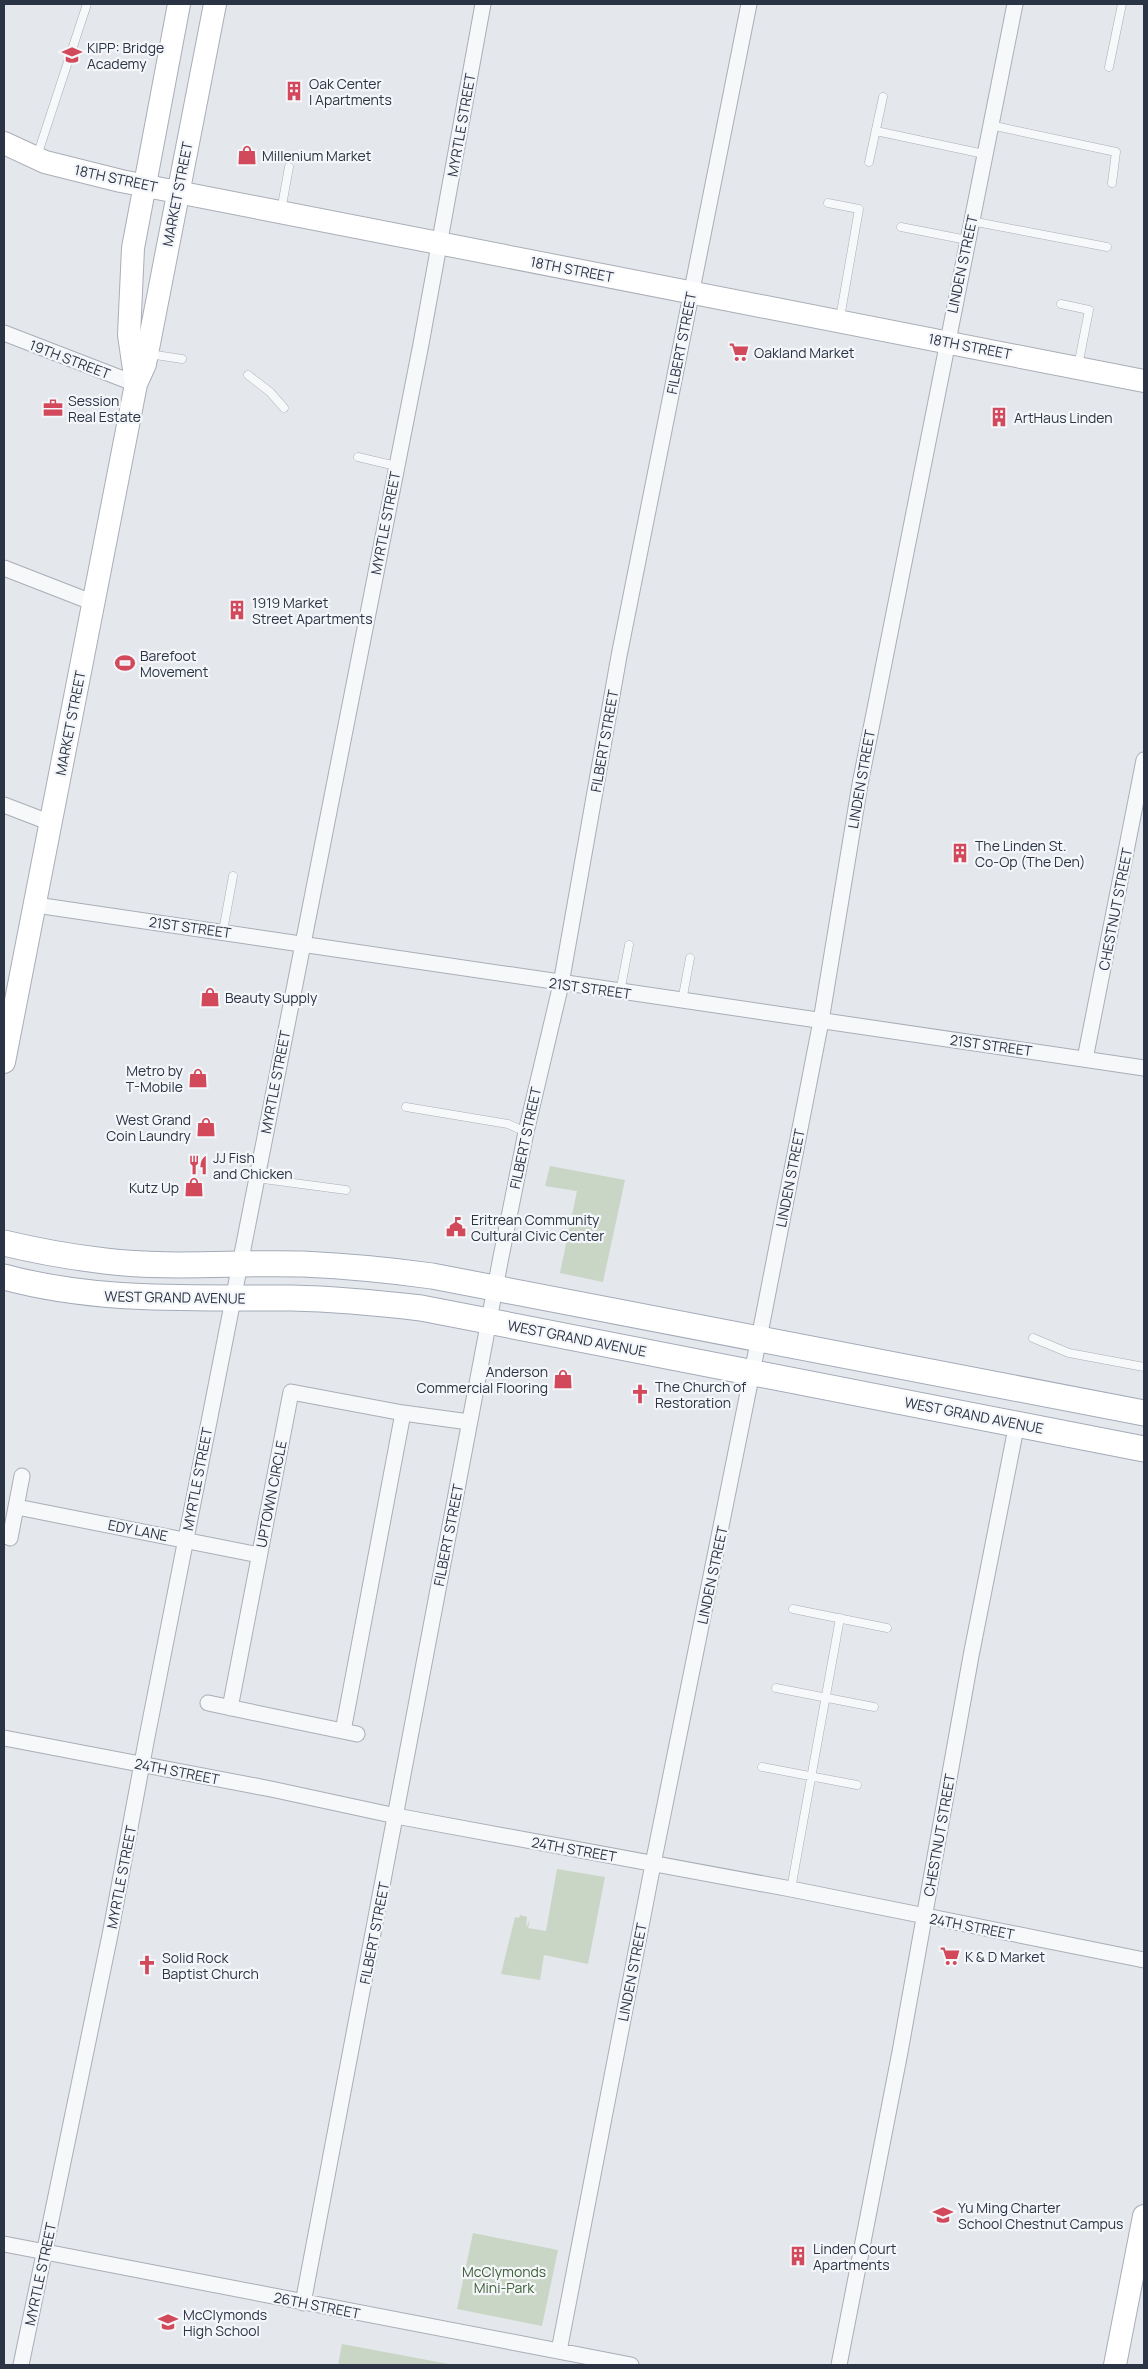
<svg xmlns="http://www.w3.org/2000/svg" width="1148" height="2369" font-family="Manrope,sans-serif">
<rect width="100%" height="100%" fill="#e4e7ec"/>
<path fill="#c9d6c5" d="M550,1166L625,1180L603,1282L560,1273L577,1191L545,1186Z
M557,1869L605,1877L588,1964L544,1955L540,1980L501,1974L515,1917L519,1918L520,1915L527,1917L526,1927L530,1920L528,1928L546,1931Z
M473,2233L558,2250L542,2326L457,2309Z
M342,2344L454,2365H338Z"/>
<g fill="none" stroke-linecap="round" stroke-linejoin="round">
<defs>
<path id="lane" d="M1109,67L1122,4
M990,125L1116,152L1112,183
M876,131L984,154
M37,156L87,4
M869,162L883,97
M828,203L859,209L840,318
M281,211L289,167
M971,221L1107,247
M901,227L967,240
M1061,304L1089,310L1078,366
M149,354L182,359
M248,375L270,392L284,408
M358,457L396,466
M223,931L233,876
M620,992L629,945
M682,1001L690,958
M406,1107L508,1124L526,1132
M256,1178L346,1190
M1033,1338L1069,1353L1144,1367
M793,1609L887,1628
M776,1688L874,1707
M762,1767L857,1785
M791,1889L840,1618"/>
<path id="street" d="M4,333L136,384
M4,568L94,603
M4,805L51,823
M36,905L1144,1068
M1085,1059L1144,760
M403,1413L469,1422
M17,1507L259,1555
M10,1538L22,1476
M208,1703L357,1734
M230,1708L291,1392L403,1413L343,1731
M4,1738L271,1789L396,1816L791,1889L1144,1960
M4,2244L631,2365
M303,2303L500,1262L526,1132L561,984L619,656L749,4
M559,2351L653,1864L764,1313L821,1021L860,784L1015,4
M21,2365L110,1935L146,1742L421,344L483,4
M839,2365L900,2052L971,1656L1017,1423"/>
<path id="secondary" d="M4,143L45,162L121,181L1144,381
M136,383L129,335L133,248L179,4
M4,1062L136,384L145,364L215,4
M1115,2365L1144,2216"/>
<path id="primary" d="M4,1243C37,1251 71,1257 105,1261C170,1269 237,1262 303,1264C346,1266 389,1270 432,1276L1144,1413
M4,1277C100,1303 193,1297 292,1298C335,1299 378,1303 421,1308L1144,1449"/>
</defs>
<use href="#lane" stroke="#a9aeb7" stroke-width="9"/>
<use href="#street" stroke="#a9aeb7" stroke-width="17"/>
<use href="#secondary" stroke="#a9aeb7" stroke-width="24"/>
<use href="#primary" stroke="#a3abb8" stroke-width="27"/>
<use href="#lane" stroke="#f7f8fa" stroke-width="8"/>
<use href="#street" stroke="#f7f8fa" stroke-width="15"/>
<use href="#secondary" stroke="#fff" stroke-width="22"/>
<use href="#primary" stroke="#fff" stroke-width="25"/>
</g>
<defs>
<symbol id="school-bare" viewBox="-9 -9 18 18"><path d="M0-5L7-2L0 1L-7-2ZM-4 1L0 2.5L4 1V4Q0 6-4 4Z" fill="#d1495b" stroke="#f4f6f9" stroke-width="2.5" paint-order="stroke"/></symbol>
<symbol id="building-bare" viewBox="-9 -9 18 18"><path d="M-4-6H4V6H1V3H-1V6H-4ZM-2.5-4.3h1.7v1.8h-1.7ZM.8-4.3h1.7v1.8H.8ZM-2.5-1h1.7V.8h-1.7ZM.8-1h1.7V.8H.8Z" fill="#d1495b" stroke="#f4f6f9" stroke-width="2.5" paint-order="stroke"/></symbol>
<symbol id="shop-bare" viewBox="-9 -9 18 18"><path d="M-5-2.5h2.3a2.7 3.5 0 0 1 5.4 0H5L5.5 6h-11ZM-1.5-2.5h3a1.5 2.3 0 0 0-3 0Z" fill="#d1495b" stroke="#f4f6f9" stroke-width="2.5" paint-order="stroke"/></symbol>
<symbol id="supermarket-bare" viewBox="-9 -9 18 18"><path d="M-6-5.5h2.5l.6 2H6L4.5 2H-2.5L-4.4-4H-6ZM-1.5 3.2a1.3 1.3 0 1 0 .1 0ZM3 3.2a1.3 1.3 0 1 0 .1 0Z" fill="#d1495b" stroke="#f4f6f9" stroke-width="2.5" paint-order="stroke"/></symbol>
<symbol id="office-bare" viewBox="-9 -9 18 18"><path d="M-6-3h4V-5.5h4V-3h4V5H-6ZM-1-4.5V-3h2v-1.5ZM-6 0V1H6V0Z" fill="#d1495b" stroke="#f4f6f9" stroke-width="2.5" paint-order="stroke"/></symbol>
<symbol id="stadium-bare" viewBox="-9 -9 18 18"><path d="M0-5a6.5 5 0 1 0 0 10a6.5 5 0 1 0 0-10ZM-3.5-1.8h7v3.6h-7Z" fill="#d1495b" stroke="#f4f6f9" stroke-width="2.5" paint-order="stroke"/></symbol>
<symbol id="restaurant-bare" viewBox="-9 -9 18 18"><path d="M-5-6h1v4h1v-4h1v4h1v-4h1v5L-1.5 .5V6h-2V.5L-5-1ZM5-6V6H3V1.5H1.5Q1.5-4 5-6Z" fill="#d1495b" stroke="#f4f6f9" stroke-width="2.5" paint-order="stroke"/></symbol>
<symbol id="civic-bare" viewBox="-9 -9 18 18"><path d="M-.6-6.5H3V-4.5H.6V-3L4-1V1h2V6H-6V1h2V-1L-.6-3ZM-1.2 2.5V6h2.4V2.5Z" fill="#d1495b" stroke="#f4f6f9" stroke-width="2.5" paint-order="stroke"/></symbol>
<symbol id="church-bare" viewBox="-9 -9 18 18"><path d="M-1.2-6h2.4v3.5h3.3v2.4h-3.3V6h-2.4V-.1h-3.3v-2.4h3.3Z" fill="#d1495b" stroke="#f4f6f9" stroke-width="2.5" paint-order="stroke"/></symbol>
</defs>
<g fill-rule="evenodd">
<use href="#school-bare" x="58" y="41" width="28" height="28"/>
<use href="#building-bare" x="280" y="77" width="28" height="28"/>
<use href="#shop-bare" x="233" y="141" width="28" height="28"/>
<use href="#supermarket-bare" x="725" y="338" width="28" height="28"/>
<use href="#office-bare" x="39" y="394" width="28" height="28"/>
<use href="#building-bare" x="985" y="403" width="28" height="28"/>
<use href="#building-bare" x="223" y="596" width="28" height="28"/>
<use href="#stadium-bare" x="111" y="649" width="28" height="28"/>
<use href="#building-bare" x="946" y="839" width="28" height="28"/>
<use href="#shop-bare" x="196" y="983" width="28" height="28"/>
<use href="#shop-bare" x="184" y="1064" width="28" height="28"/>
<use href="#shop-bare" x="192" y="1113" width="28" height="28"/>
<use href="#restaurant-bare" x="184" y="1151" width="28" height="28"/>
<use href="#shop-bare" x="180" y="1173" width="28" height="28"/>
<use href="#civic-bare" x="442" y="1213" width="28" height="28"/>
<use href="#shop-bare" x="549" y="1365" width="28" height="28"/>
<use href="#church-bare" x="626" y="1380" width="28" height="28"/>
<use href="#supermarket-bare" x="936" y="1942" width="28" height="28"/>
<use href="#church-bare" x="133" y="1951" width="28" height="28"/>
<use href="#school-bare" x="929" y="2201" width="28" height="28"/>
<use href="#building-bare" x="784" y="2242" width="28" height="28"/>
<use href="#school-bare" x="154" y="2308" width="28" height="28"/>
</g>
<g text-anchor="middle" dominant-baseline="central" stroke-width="4.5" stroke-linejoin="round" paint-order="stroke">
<g font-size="14" fill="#2b3445" stroke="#f4f6f9" text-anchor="start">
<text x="87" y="47">KIPP: Bridge<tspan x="87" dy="16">Academy</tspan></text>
<text x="309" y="83">Oak Center<tspan x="309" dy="16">I Apartments</tspan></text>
<text x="262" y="155">Millenium Market</text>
<text x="754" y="352">Oakland Market</text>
<text x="68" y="400">Session<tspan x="68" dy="16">Real Estate</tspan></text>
<text x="1014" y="417">ArtHaus Linden</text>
<text x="252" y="602">1919 Market<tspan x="252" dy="16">Street Apartments</tspan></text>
<text x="140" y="655">Barefoot<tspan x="140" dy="16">Movement</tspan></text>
<text x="975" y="845">The Linden St.<tspan x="975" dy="16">Co-Op (The Den)</tspan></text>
<text x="225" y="997">Beauty Supply</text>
<text x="183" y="1070" text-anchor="end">Metro by<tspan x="183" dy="16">T-Mobile</tspan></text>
<text x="191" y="1119" text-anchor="end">West Grand<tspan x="191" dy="16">Coin Laundry</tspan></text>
<text x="213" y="1157">JJ Fish<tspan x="213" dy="16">and Chicken</tspan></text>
<text x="179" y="1187" text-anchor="end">Kutz Up</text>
<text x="471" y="1219">Eritrean Community<tspan x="471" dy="16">Cultural Civic Center</tspan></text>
<text x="548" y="1371" text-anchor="end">Anderson<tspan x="548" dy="16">Commercial Flooring</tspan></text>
<text x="655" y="1386">The Church of<tspan x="655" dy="16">Restoration</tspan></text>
<text x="965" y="1956">K &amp; D Market</text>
<text x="162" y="1957">Solid Rock<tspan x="162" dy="16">Baptist Church</tspan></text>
<text x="958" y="2207">Yu Ming Charter<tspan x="958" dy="16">School Chestnut Campus</tspan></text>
<text x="813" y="2248">Linden Court<tspan x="813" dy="16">Apartments</tspan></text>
<text x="183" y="2314">McClymonds<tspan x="183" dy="16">High School</tspan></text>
</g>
<g font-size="14" fill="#2b3445" stroke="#f4f6f9">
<text transform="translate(461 125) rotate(-80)">MYRTLE STREET</text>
<text transform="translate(116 178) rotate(12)">18TH STREET</text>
<text transform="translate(177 194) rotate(-79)">MARKET STREET</text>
<text transform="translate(962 264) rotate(-78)">LINDEN STREET</text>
<text transform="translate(572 269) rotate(11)">18TH STREET</text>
<text transform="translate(681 343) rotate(-79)">FILBERT STREET</text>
<text transform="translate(970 346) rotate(11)">18TH STREET</text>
<text transform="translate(70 359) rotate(21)">19TH STREET</text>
<text transform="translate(385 523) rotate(-79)">MYRTLE STREET</text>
<text transform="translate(70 723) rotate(-79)">MARKET STREET</text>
<text transform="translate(604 741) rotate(-80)">FILBERT STREET</text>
<text transform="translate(861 779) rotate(-80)">LINDEN STREET</text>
<text transform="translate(1115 909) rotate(-79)">CHESTNUT STREET</text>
<text transform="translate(190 927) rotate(8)">21ST STREET</text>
<text transform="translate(590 988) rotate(8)">21ST STREET</text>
<text transform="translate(991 1045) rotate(8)">21ST STREET</text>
<text transform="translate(275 1082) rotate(-79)">MYRTLE STREET</text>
<text transform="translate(525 1138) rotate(-78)">FILBERT STREET</text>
<text transform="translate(790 1178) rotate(-79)">LINDEN STREET</text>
<text transform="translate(175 1297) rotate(1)">WEST GRAND AVENUE</text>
<text transform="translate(577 1338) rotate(11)">WEST GRAND AVENUE</text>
<text transform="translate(974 1415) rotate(11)">WEST GRAND AVENUE</text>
<text transform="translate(197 1479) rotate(-79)">MYRTLE STREET</text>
<text transform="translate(271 1494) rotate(-79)">UPTOWN CIRCLE</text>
<text transform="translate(138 1530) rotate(11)">EDY LANE</text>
<text transform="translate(448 1535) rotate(-79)">FILBERT STREET</text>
<text transform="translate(712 1575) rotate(-78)">LINDEN STREET</text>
<text transform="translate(177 1771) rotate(11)">24TH STREET</text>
<text transform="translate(939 1835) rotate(-80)">CHESTNUT STREET</text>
<text transform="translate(574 1849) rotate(10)">24TH STREET</text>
<text transform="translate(121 1877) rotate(-79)">MYRTLE STREET</text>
<text transform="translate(972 1926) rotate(11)">24TH STREET</text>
<text transform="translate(374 1933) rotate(-79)">FILBERT STREET</text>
<text transform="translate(632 1972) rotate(-79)">LINDEN STREET</text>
<text transform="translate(40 2274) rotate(-78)">MYRTLE STREET</text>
<text transform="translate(317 2305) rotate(11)">26TH STREET</text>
</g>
<g font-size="14" fill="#3f6138" stroke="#f4f6f9">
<text x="504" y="2271">McClymonds<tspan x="504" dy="16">Mini-Park</tspan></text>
</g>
</g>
<rect width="1148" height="2369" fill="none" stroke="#2b3445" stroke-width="10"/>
</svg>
